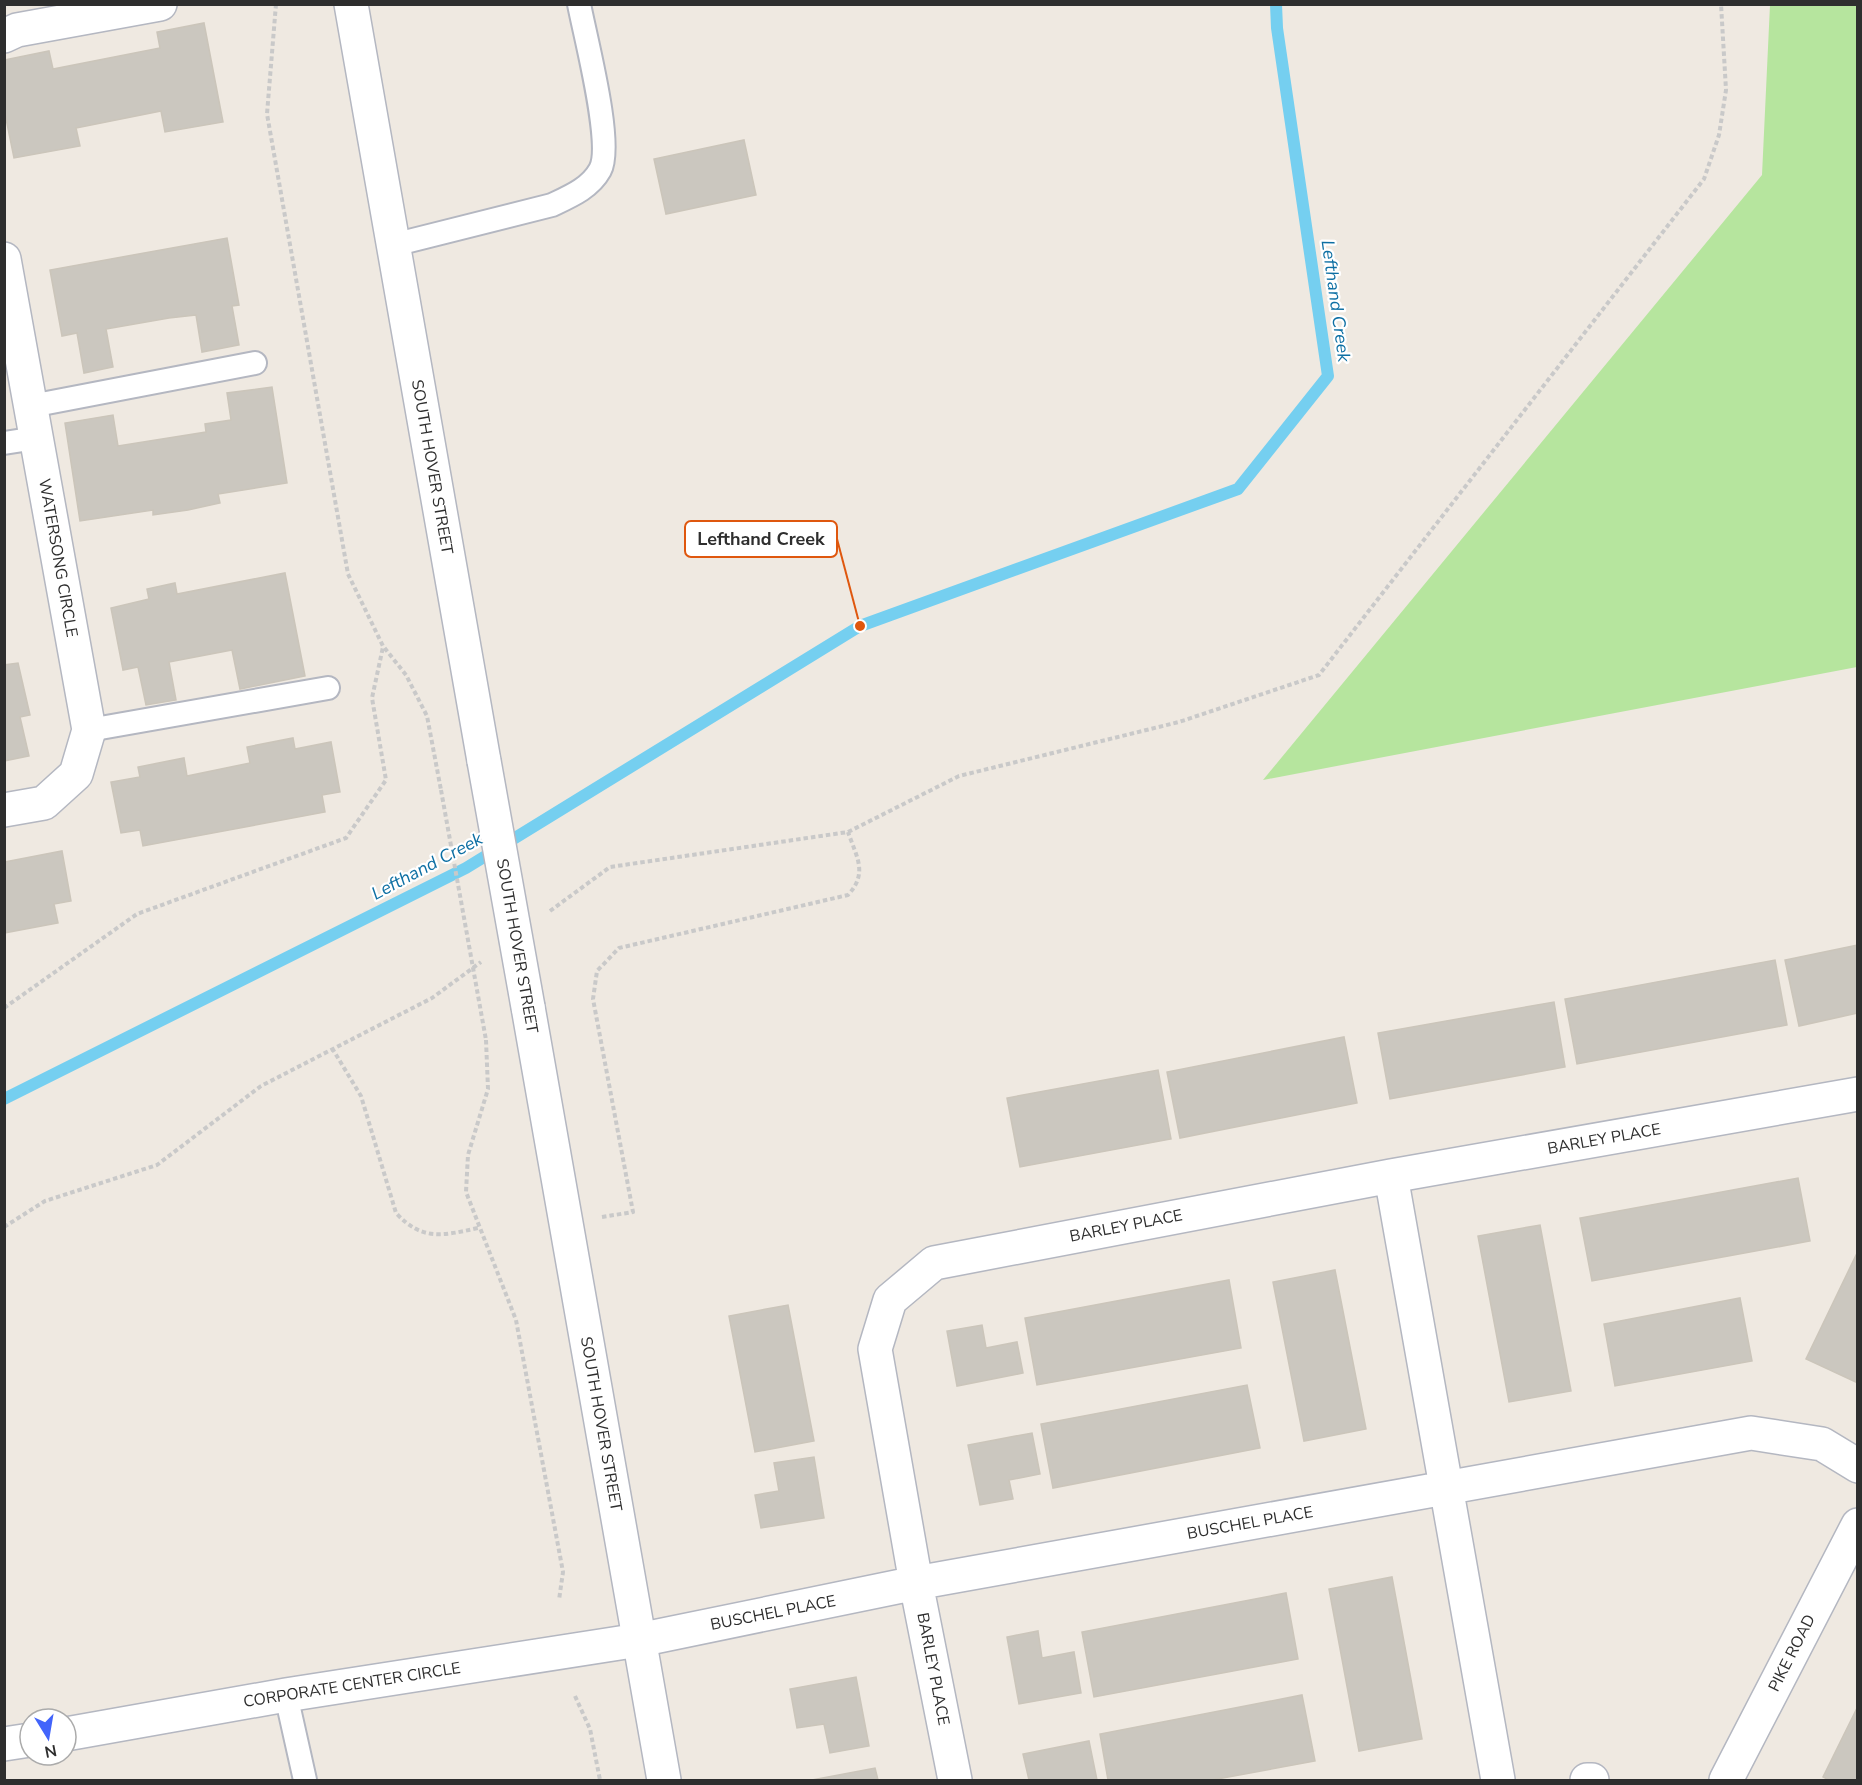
<svg xmlns="http://www.w3.org/2000/svg" width="1862" height="1785" font-family="'Nunito Sans',sans-serif">
<rect width="100%" height="100%" fill="#efe9e1"/>
<path fill="#b6e59e" d="M1770,5H1857V667L1263,780L1762,175Z"/>
<g fill="none" stroke-linecap="round" stroke-linejoin="round">
<path stroke="#75cff0" stroke-width="12" d="M4,1099L466,868L860,626L1238,489L1328,376L1277,28L1276,4"/>
</g>
<path fill="#cbc7bf" stroke="#cbc5ba" stroke-width="1.5" d="M204,23L223,122L165,132L161,111L76,128L80,146L14,158L4,109V60L49,51L53,69L160,48L157,32Z
M744,140L756,195L666,214L654,159Z
M227,238L239,305L232,306L239,345L202,352L196,315L169,318L106,329L113,367L84,373L77,333L62,336L50,270Z
M272,387L287,483L218,494L220,503L188,510L153,515V510L80,521L65,423L113,415L118,446L206,432L205,424L231,420L227,393Z
M285,573L305,676L240,689L232,650L169,662L176,700L146,705L138,667L123,670L111,608L149,599L147,589L175,583L177,594Z
M18,663L30,715L20,717L29,756L4,761V665Z
M293,738L295,749L331,742L340,792L322,795L325,812L143,846L140,830L121,833L111,782L140,777L138,767L184,758L187,776L250,763L247,747Z
M62,851L71,901L54,904L58,923L4,933V862Z
M1858,945V1013L1799,1026L1785,960Z
M1775,960L1787,1025L1577,1064L1565,999Z
M1554,1002L1565,1067L1390,1099L1378,1033Z
M1344,1037L1357,1103L1180,1138L1167,1072Z
M1158,1070L1171,1139L1020,1167L1007,1098Z
M1798,1178L1810,1241L1592,1281L1580,1218Z
M1540,1225L1571,1391L1509,1402L1478,1236Z
M1858,1251V1383L1806,1359Z
M1335,1270L1366,1429L1304,1441L1273,1282Z
M1229,1280L1241,1348L1037,1385L1025,1318Z
M1740,1298L1752,1361L1615,1386L1604,1324Z
M788,1305L814,1441L755,1452L729,1316Z
M982,1325L986,1348L1017,1342L1023,1373L957,1386L947,1331Z
M1247,1385L1260,1448L1053,1488L1041,1424Z
M1032,1433L1040,1474L1009,1480L1013,1499L980,1505L968,1445Z
M814,1457L824,1518L761,1528L755,1495L779,1491L774,1463Z
M1392,1577L1422,1739L1359,1751L1329,1589Z
M1286,1593L1298,1659L1094,1697L1082,1632Z
M1038,1631L1042,1658L1074,1652L1081,1693L1019,1704L1007,1637Z
M856,1677L869,1746L830,1753L824,1724L797,1728L790,1689Z
M1302,1695L1315,1761L1212,1780H1108L1100,1734Z
M1858,1706V1780H1829L1823,1777Z
M1089,1741L1097,1780H1029L1023,1754Z
M875,1768L878,1780H812Z"/>
<g fill="none" stroke-linecap="round" stroke-linejoin="round">
<defs>
<path id="service" d="M393,245L552,205C571,196 590,188 600,170C614,145 585,36 579,4
M31,406L255,363
M4,443L36,438
M89,730L328,688
M286,1695L305,1780"/>
<path id="minor" d="M4,36L17,30L160,4
M4,259L89,730L76,774L44,803L4,810
M1391,1176L1498,1780
M66,1734L286,1695L639,1640L916,1583L1751,1433L1822,1444L1858,1466
M4,1744L30,1740
M955,1780L916,1583L875,1349L890,1300L934,1263L1391,1176L1858,1094
M1587,1780H1592
M1726,1780L1858,1525"/>
<path id="secondary" d="M351,4L484,761
M528,1007L664,1780"/>
</defs>
<use href="#service" stroke="#b4b7c1" stroke-width="26"/>
<use href="#minor" stroke="#b4b7c1" stroke-width="36"/>
<use href="#secondary" stroke="#b4b7c1" stroke-width="36"/>
<path stroke="#c9c9c9" stroke-width="4" stroke-dasharray="4.5 3" stroke-linecap="butt" d="M276,4L267,114L348,574L383,646L406,675L427,716L441,790
M550,911L610,867L848,832L959,776L1179,722L1319,675L1704,179L1719,135L1726,90L1721,4
M4,1008L137,914L346,838L386,780L372,698L383,647
M486,1040L488,1089L468,1155L466,1192L516,1320L563,1572L559,1600
M332,1048L361,1096L396,1213C422,1241 442,1236 478,1228
M602,1217L633,1212L593,999L597,971L619,948L848,895C868,873 857,858 848,832
M4,1227L45,1201L157,1165L261,1086L432,998L481,962
M575,1696L590,1729L600,1780"/>
<use href="#service" stroke="#fff" stroke-width="22"/>
<use href="#minor" stroke="#fff" stroke-width="33"/>
<use href="#secondary" stroke="#fff" stroke-width="33"/>
<defs>
<path id="secondary-bridge" d="M484,761L528,1007"/>
</defs>
<use href="#secondary-bridge" stroke="#b4b7c1" stroke-width="36" stroke-linecap="butt"/>
<path stroke="#c9c9c9" stroke-width="4" stroke-dasharray="4.5 3" stroke-linecap="butt" d="M441,790L486,1040"/>
<use href="#secondary-bridge" stroke="#fff" stroke-width="33"/>
</g>
<g text-anchor="middle" dominant-baseline="central" stroke-width="4.5" stroke-linejoin="round" paint-order="stroke">
<g font-size="16" fill="#2e2e2e" stroke="#fff">
<text transform="translate(432 467) rotate(80)">SOUTH HOVER STREET</text>
<text transform="translate(58 558) rotate(80)">WATERSONG CIRCLE</text>
<text transform="translate(517 946) rotate(80)">SOUTH HOVER STREET</text>
<text transform="translate(1604 1139) rotate(-10)">BARLEY PLACE</text>
<text transform="translate(1126 1226) rotate(-11)">BARLEY PLACE</text>
<text transform="translate(601 1424) rotate(80)">SOUTH HOVER STREET</text>
<text transform="translate(1250 1523) rotate(-10)">BUSCHEL PLACE</text>
<text transform="translate(773 1613) rotate(-11)">BUSCHEL PLACE</text>
<text transform="translate(1792 1653) rotate(-63)">PIKE ROAD</text>
<text transform="translate(933 1669) rotate(79)">BARLEY PLACE</text>
<text transform="translate(352 1685) rotate(-9)">CORPORATE CENTER CIRCLE</text>
</g>
<g font-size="18" font-style="italic" fill="#0d6fa3" stroke="#fff">
<text transform="translate(1336 301) rotate(82)">Lefthand Creek</text>
<text transform="translate(427 866) rotate(-28)">Lefthand Creek</text>
</g>
</g>
<path fill="none" stroke="#df570e" stroke-width="2" d="M860 626L837 539"/>
<circle fill="#df570e" stroke="#fff" stroke-width="2" cx="860" cy="626" r="6"/>
<rect fill="#fff" stroke="#df570e" stroke-width="2" x="685" y="521" width="152" height="36" rx="6"/>
<g font-size="18" text-anchor="middle" font-weight="bold" fill="#2e2e2e">
<text x="761" y="545">Lefthand Creek</text>
</g>
<rect width="1862" height="1785" fill="none" stroke="#2e2e2e" stroke-width="12"/>
<g transform="translate(48 1737) rotate(169)"><circle r="28" fill="#ffffff" stroke="#ababab" stroke-width="1.5"/>
<path d="M0-4.5L10 22L0 15L-10 22Z" fill="#4264fb"/>
<text y="-9" font-size="16" font-weight="bold" text-anchor="middle" fill="#2e2e2e">N</text>
</g>
</svg>
